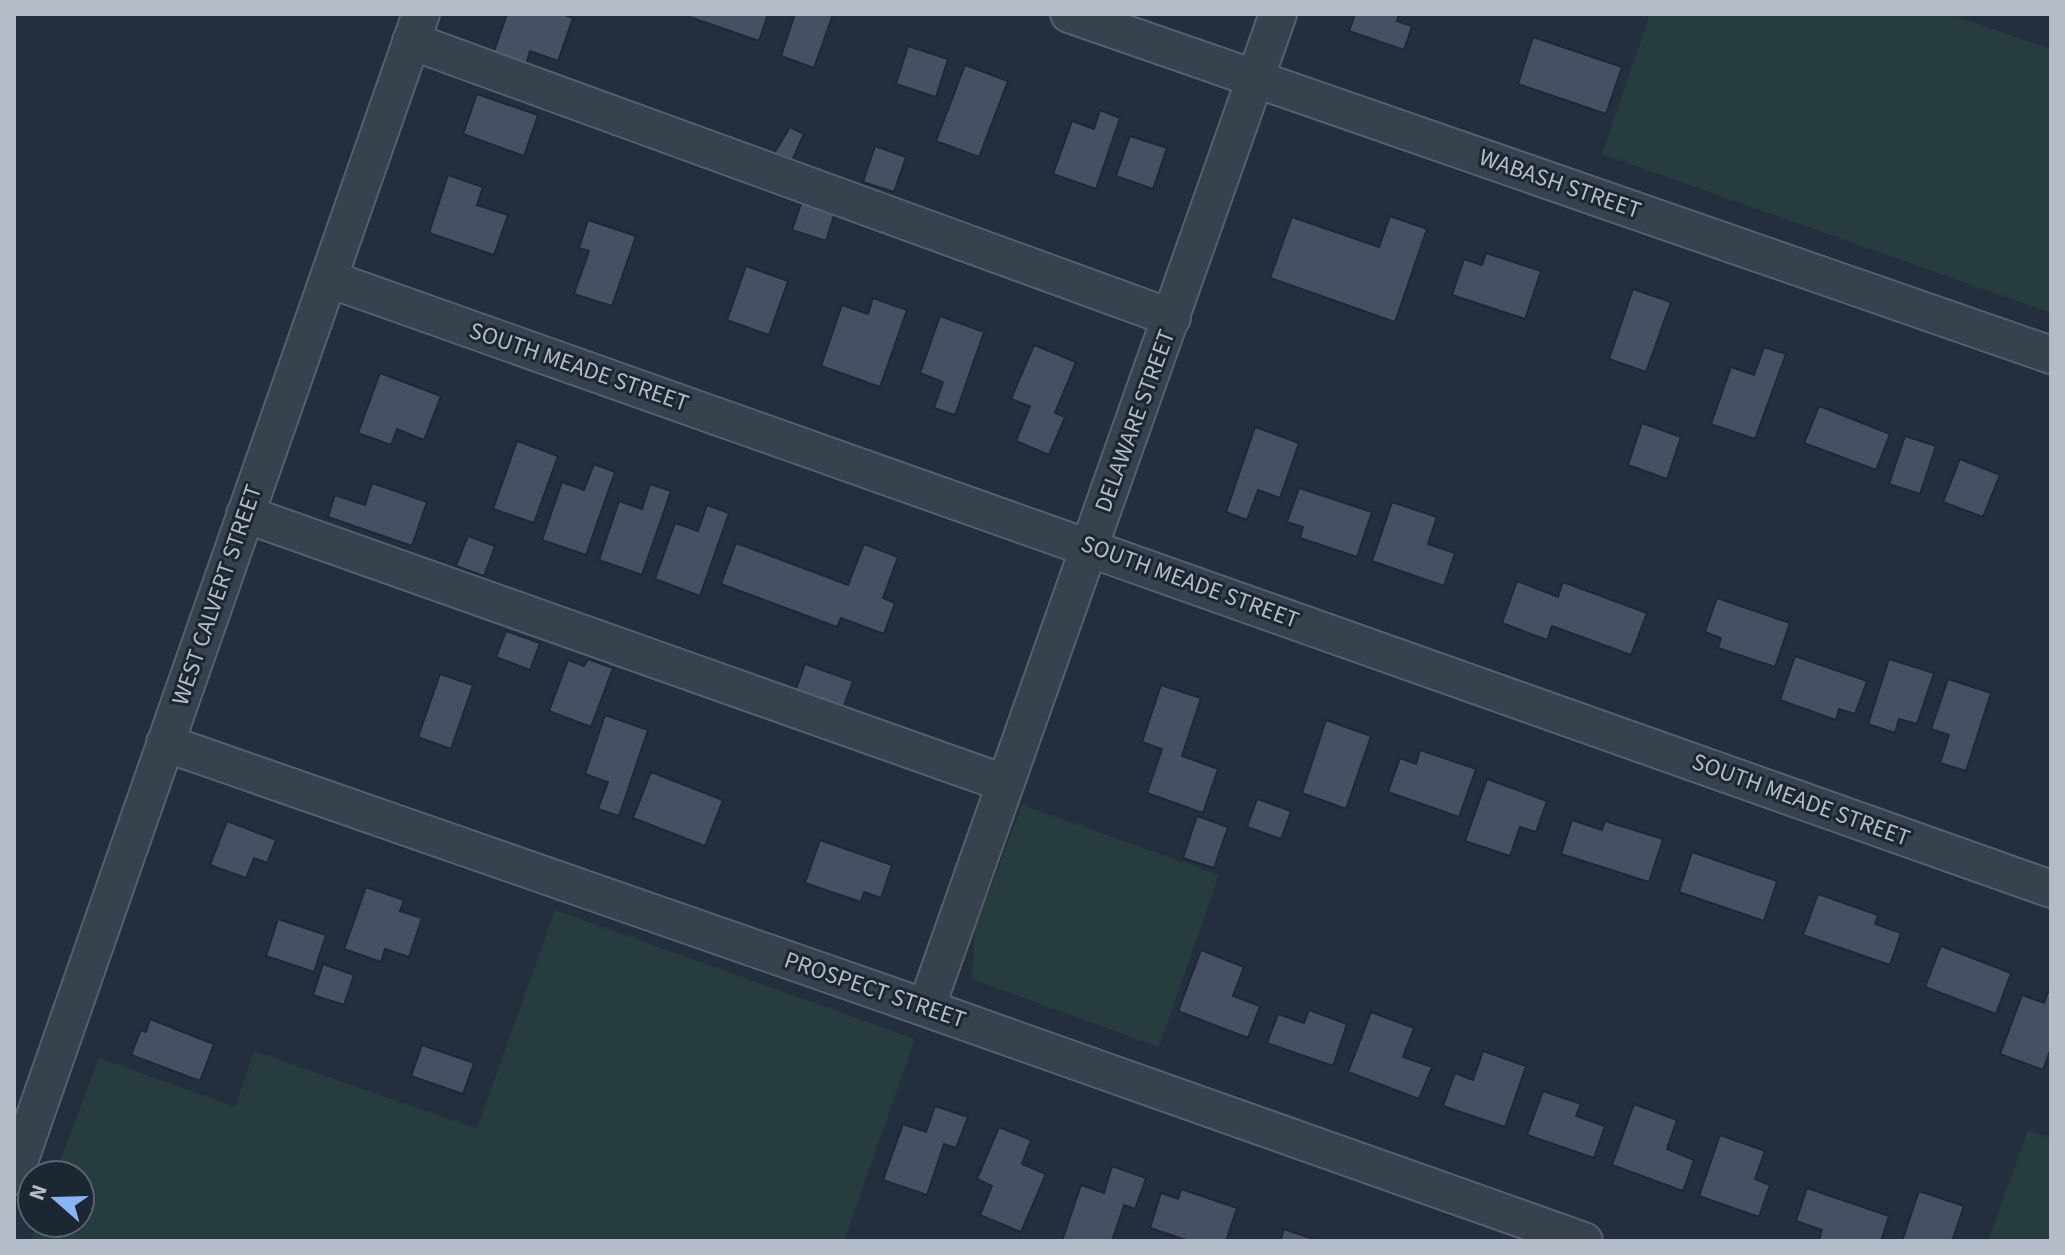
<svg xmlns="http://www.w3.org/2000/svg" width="2065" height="1255" font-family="'Source Sans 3',sans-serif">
<rect width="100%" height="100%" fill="#242f3e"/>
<path fill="#263c3f" d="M1650,14H1949L2051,49V313L1602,154Z
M1022,805L1219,875L1159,1047L972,979L975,929Z
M555,910L915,1039L844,1241H30L37,1223H80V1175H55L99,1058L235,1107L254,1051L477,1129Z
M2028,1130L2051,1138V1241H1988Z"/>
<path fill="#455162" stroke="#1f2835" stroke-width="2" d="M507,14H562L573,18L558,61L530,51L525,68L492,57Z
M681,14H768L759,41Z
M795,14H833L814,68L781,56Z
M1355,14H1399L1397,21L1412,26L1404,50L1349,31Z
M1533,37L1622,67L1606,114L1518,84Z
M908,46L948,59L936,97L896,84Z
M965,65L1008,81L979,157L936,141Z
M477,94L538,115L524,156L463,134Z
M1100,110L1120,118L1096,189L1053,174L1072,121L1094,129Z
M790,127L804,134L791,163L773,155Z
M1130,136L1167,148L1153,189L1116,176Z
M875,146L906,157L894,192L863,182Z
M448,175L483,187L477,205L508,215L494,255L429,233Z
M802,201L835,212L826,241L792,230Z
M1390,216L1427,229L1395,322L1270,278L1292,217L1379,247Z
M588,220L636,236L612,306L574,294L589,251L579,248Z
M1486,253L1541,271L1525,319L1452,295L1464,259L1482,265Z
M746,266L788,281L769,335L727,320Z
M1633,289L1671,302L1646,372L1609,359Z
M873,298L907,310L880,387L821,366L842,305L868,314Z
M940,316L984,332L955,415L934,408L943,382L920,373Z
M1034,345L1076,362L1055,413L1065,417L1049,455L1016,441L1030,406L1011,399Z
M1764,347L1786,354L1755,439L1711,424L1731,367L1754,375Z
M380,373L441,396L424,440L397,429L391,445L358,433Z
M1819,406L1890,434L1876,470L1804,443Z
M1642,423L1681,437L1667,479L1628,465Z
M1255,427L1299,443L1280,498L1258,490L1247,520L1226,512Z
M1905,436L1936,446L1920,494L1889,484Z
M517,441L558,456L534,523L493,509Z
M1960,459L2000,475L1983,517L1943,502Z
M594,464L615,472L586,555L542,540L562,482L584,490Z
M372,483L427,502L412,546L328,517L335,495L365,505Z
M650,484L671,491L642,575L599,560L619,501L642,509Z
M1299,488L1372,512L1357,557L1300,538L1303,527L1287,522Z
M1392,502L1437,517L1428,544L1455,553L1444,586L1372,561Z
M707,505L729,513L700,596L655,579L675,523L698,531Z
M468,536L495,546L484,576L456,566Z
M736,543L848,585L864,544L898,557L883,598L895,603L884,634L841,618L837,627L721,584Z
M1517,581L1558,597L1563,582L1647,613L1631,655L1552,626L1547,640L1502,623Z
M1717,598L1790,623L1775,667L1718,648L1721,638L1705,632Z
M506,631L540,643L530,670L496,657Z
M1795,656L1867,681L1855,714L1839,709L1836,720L1780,700Z
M588,659L613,668L591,727L549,711L568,660L584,666Z
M1889,659L1934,673L1917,724L1899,719L1895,733L1868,724Z
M805,664L853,681L843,708L795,692Z
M440,674L473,685L451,749L418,737Z
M1948,679L1991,693L1966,771L1940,763L1949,735L1931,729Z
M1161,685L1201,698L1182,756L1218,769L1203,813L1147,793L1162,749L1142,742Z
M605,715L648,730L619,816L598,809L608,782L585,774Z
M1326,720L1371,736L1346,809L1302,793Z
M1420,750L1476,769L1459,817L1388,792L1400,758L1416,764Z
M651,772L723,800L705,846L633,818Z
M1487,779L1547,801L1536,832L1520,827L1510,856L1465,841Z
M1257,799L1291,811L1281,839L1247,827Z
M1197,816L1228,827L1214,868L1183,858Z
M1572,820L1602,830L1605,821L1663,839L1649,882L1561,854Z
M227,821L276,840L267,863L254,858L246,878L210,865Z
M820,840L892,865L881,898L864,892L861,902L805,883Z
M1692,852L1777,881L1764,921L1679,892Z
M366,887L404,900L400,911L422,918L409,957L385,949L381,962L344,949Z
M1818,894L1878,915L1875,924L1901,933L1890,965L1803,935Z
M278,919L326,935L314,972L266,956Z
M1941,946L2011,973L1996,1014L1925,987Z
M1201,950L1244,967L1233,996L1260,1006L1248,1038L1178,1011Z
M323,964L354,975L344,1005L313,995Z
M2051,984V1048L2043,1070L2000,1054L2022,995L2044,1003Z
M1309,1010L1347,1024L1333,1066L1267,1043L1278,1014L1304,1023Z
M1371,1012L1414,1028L1403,1057L1432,1067L1419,1099L1348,1072Z
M150,1019L214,1044L200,1081L131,1055L141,1030L146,1032Z
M422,1045L474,1063L463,1094L411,1076Z
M1483,1051L1526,1066L1505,1127L1443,1106L1455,1073L1473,1080Z
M1543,1091L1581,1104L1576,1116L1605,1126L1594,1158L1527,1135Z
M1634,1104L1677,1120L1667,1149L1694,1160L1683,1191L1612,1165Z
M935,1106L968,1117L956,1148L944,1144L927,1195L883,1180L903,1124L926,1132Z
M999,1127L1031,1140L1022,1164L1046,1174L1021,1232L980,1215L992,1186L977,1179Z
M1720,1135L1765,1151L1755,1179L1770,1185L1759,1217L1699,1196Z
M1112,1166L1146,1178L1135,1209L1124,1205L1112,1241H1062L1081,1185L1104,1193Z
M1807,1188L1889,1216L1881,1241L1819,1240L1822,1230L1796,1221Z
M1181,1189L1237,1208L1226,1241H1189L1150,1228L1161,1193L1178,1199Z
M1919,1191L1964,1206L1952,1241H1902Z
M1284,1229L1316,1240L1315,1241H1280Z"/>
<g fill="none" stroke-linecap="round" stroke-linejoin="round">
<defs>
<path id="minor" d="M1069,14L2051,355
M411,41L1172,318
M329,279L2051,889
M245,514L1004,783
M165,743L926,1008L1584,1241
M926,1008L1278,14
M14,1176L421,14"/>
</defs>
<use href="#minor" stroke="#565f6c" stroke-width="40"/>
<use href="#minor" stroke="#38414e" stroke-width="36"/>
</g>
<g text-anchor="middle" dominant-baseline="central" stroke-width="6" stroke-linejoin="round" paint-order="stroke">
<g font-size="24" fill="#b4bcc9" stroke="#1d2633">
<text transform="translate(1560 184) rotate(19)">WABASH STREET</text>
<text transform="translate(579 367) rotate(19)">SOUTH MEADE STREET</text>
<text transform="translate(1135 421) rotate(-70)">DELAWARE STREET</text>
<text transform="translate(1190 582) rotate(20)">SOUTH MEADE STREET</text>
<text transform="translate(217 595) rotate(-71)">WEST CALVERT STREET</text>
<text transform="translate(1801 800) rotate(20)">SOUTH MEADE STREET</text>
<text transform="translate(875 990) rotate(19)">PROSPECT STREET</text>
</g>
</g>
<rect width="2065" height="1255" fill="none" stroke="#b4bcc9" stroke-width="32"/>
<g transform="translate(56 1199) rotate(290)"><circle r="38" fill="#1d2633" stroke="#59626f" stroke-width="2"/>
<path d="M0-6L14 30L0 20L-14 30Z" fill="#8ab4f8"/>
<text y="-12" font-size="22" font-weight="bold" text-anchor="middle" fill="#b4bcc9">N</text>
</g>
</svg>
